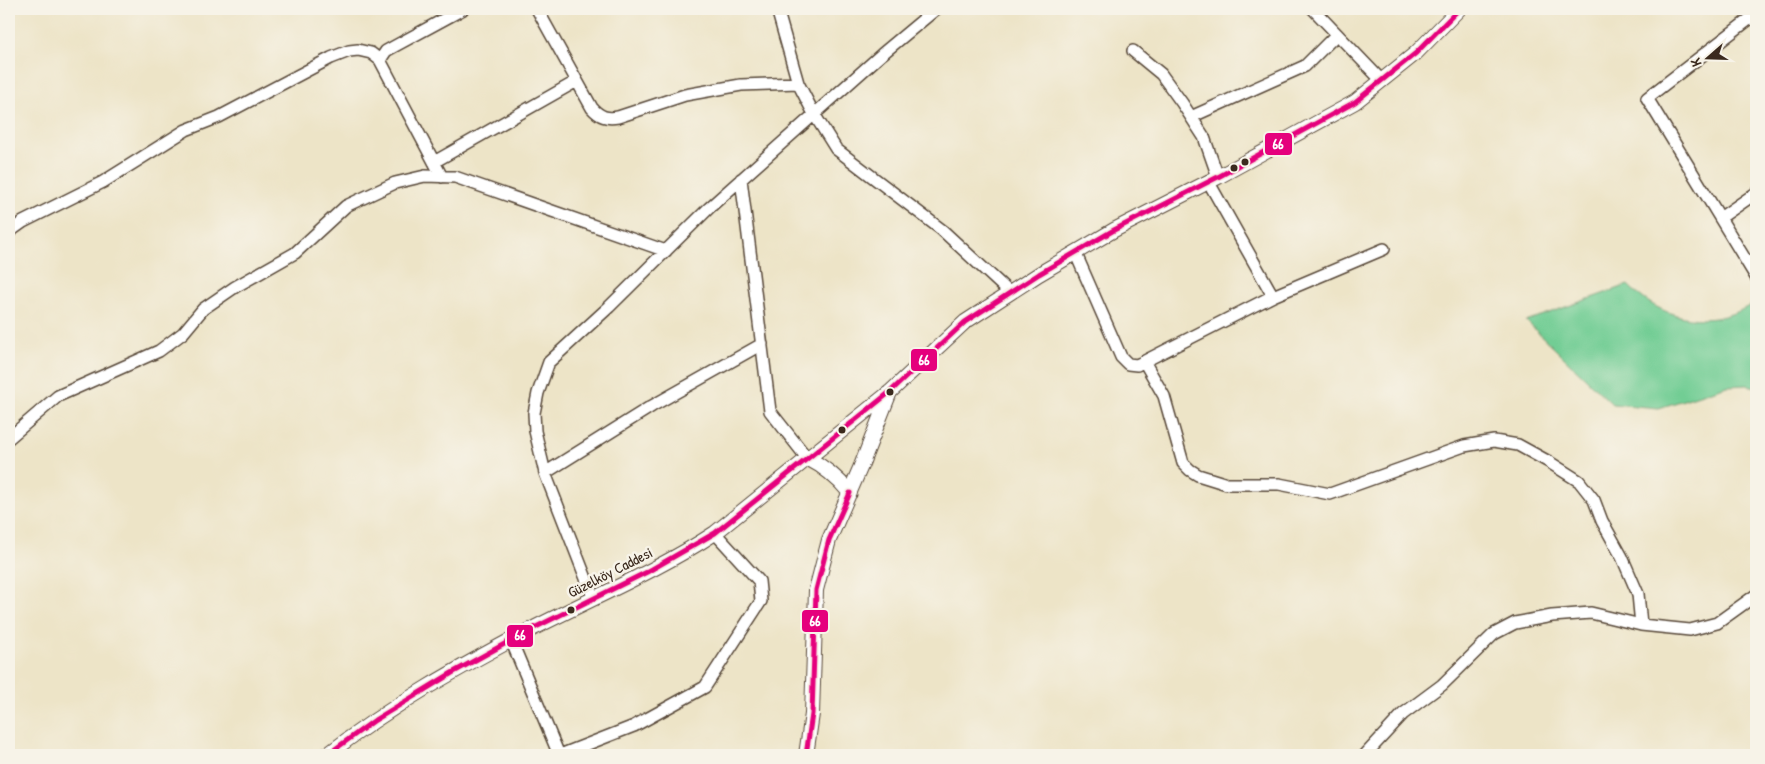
<svg xmlns="http://www.w3.org/2000/svg" width="1765" height="764" font-family="'Patrick Hand',sans-serif">
<rect width="100%" height="100%" fill="#f7f3e8"/>
<filter id="ink" filterUnits="userSpaceOnUse"><feTurbulence type="fractalNoise" baseFrequency=".02" numOctaves="2"/><feDisplacementMap in="SourceGraphic" scale="10" xChannelSelector="R" yChannelSelector="G"/><feConvolveMatrix kernelMatrix="1 2 1 2 8 2 1 2 1" color-interpolation-filters="sRGB"/></filter>
<filter id="wash" filterUnits="userSpaceOnUse"><feTurbulence type="fractalNoise" baseFrequency=".0096" numOctaves="4" result="noise"/><feDisplacementMap in="SourceGraphic" scale="20" xChannelSelector="R" yChannelSelector="G"/><feGaussianBlur stdDeviation="1.12" result="paint"/><feColorMatrix in="noise" values="0 0 0 0 0 0 0 0 0 0 0 0 0 0 0 0 0 1.4 0 .05"/><feComposite in="paint" operator="in"/></filter>
<g filter="url(#wash)">
<rect width="100%" height="100%" fill="#ede4c7"/>
<path fill="#72cd94" stroke="#567c59" d="M1628,285C1655,313 1694,327 1731,314C1740,312 1748,305 1756,304V387L1747,385L1727,386L1659,408L1612,404L1526,321Z"/>
</g>
<g filter="url(#ink)">
<g fill="none" stroke-linecap="round" stroke-linejoin="round">
<defs>
<path id="minor" d="M537,9L592,108C600,117 607,119 618,117L685,95L741,85L798,83
M777,9L798,83L814,114L836,149L942,230L1010,293
M1313,9L1382,81
M1756,14L1647,98L1756,277
M1133,51L1161,74L1182,103L1204,137L1218,177
M380,60L386,51L395,46L463,9
M1191,117L1305,66L1337,34
M434,162L577,81
M741,179L770,411L807,458
M1208,181L1273,296
M1720,218L1756,193
M9,232L23,222L103,182L186,130L219,117L331,58L349,51L358,50L371,53L380,60L442,177
M1075,252L1121,357L1128,364L1137,365L1273,296L1384,249
M1145,363L1164,396L1183,463L1190,470L1198,475L1227,484H1279L1330,494L1464,446L1494,441L1518,445L1549,462L1579,481L1594,500L1602,521L1622,557L1638,594L1641,625
M9,438L58,396L159,351L183,333L203,309L235,287L295,253L346,206L395,183L425,176L455,177L666,251
M545,473L652,406L762,344
M594,599L545,473L535,431L534,413L538,393L549,362L609,307L709,208L882,54L936,9
M511,640L559,755
M560,755L634,726L705,687L761,601L759,581L715,533
M1365,755L1403,714L1442,685L1494,634L1515,623L1552,616L1591,613L1641,625L1690,630L1717,623L1756,595"/>
<path id="tertiary" d="M807,458C825,467 837,477 850,493
M327,755C390,706 460,667 530,630C592,598 657,571 715,533L890,392L965,322L1039,274L1114,230L1218,177L1355,102L1416,53L1459,9
M806,755L812,714L816,590L829,540L861,466L890,392"/>
</defs>
<use href="#minor" stroke="#564637" stroke-width="14"/>
<use href="#tertiary" stroke="#564637" stroke-width="16"/>
<use href="#minor" stroke="#fff" stroke-width="11"/>
<use href="#tertiary" stroke="#fff" stroke-width="14"/>
<defs>
<path id="bus-1" d="M327,755L375,720L452,673L530,630L647,572L715,533L890,392L965,322L1039,274L1114,230L1218,177L1355,102L1416,53L1459,9
M806,755L812,714L816,590L829,540L850,493"/>
</defs>
<use href="#bus-1" stroke="#f7f3e8" stroke-width="9"/>
<use href="#bus-1" stroke="#e5007d" stroke-width="5"/>
</g>
</g>
<g fill="#3b2a1e" stroke="#f7f3e8" stroke-width="2">
<circle cx="1245" cy="162" r="4.5"/>
<circle cx="1234" cy="168" r="4.5"/>
<circle cx="890" cy="392" r="4.5"/>
<circle cx="842" cy="430" r="4.5"/>
<circle cx="571" cy="610" r="4.5"/>
</g>
<g text-anchor="middle" dominant-baseline="central" stroke-width="5" stroke-linejoin="round" paint-order="stroke">
<g font-size="15" fill="#3b2a1e" stroke="#f7f3e8">
<text transform="translate(610 572) rotate(-27)">Güzelköy Caddesi</text>
</g>
</g>
<g stroke="#f7f3e8" stroke-width="2">
<rect x="1264" y="132" width="29" height="24" rx="5" fill="#e5007d"/>
<rect x="910" y="348" width="28" height="24" rx="5" fill="#e5007d"/>
<rect x="801" y="609" width="28" height="24" rx="5" fill="#e5007d"/>
<rect x="506" y="624" width="28" height="24" rx="5" fill="#e5007d"/>
</g>
<g font-size="14" text-anchor="middle" font-weight="bold" fill="#fff">
<text x="1278" y="149">66</text>
<text x="924" y="365">66</text>
<text x="815" y="626">66</text>
<text x="520" y="640">66</text>
</g>
<rect width="1765" height="764" fill="none" stroke="#f7f3e8" stroke-width="30"/>
<g transform="translate(1708 58) rotate(250)" stroke="#f7f3e8" stroke-width="4" paint-order="stroke">
<path d="M0-4L9 19L0 12L-9 19Z" fill="#3b2a1e"/>
<text y="-8" font-size="14" font-weight="bold" text-anchor="middle" fill="#3b2a1e">K</text>
</g>
</svg>
